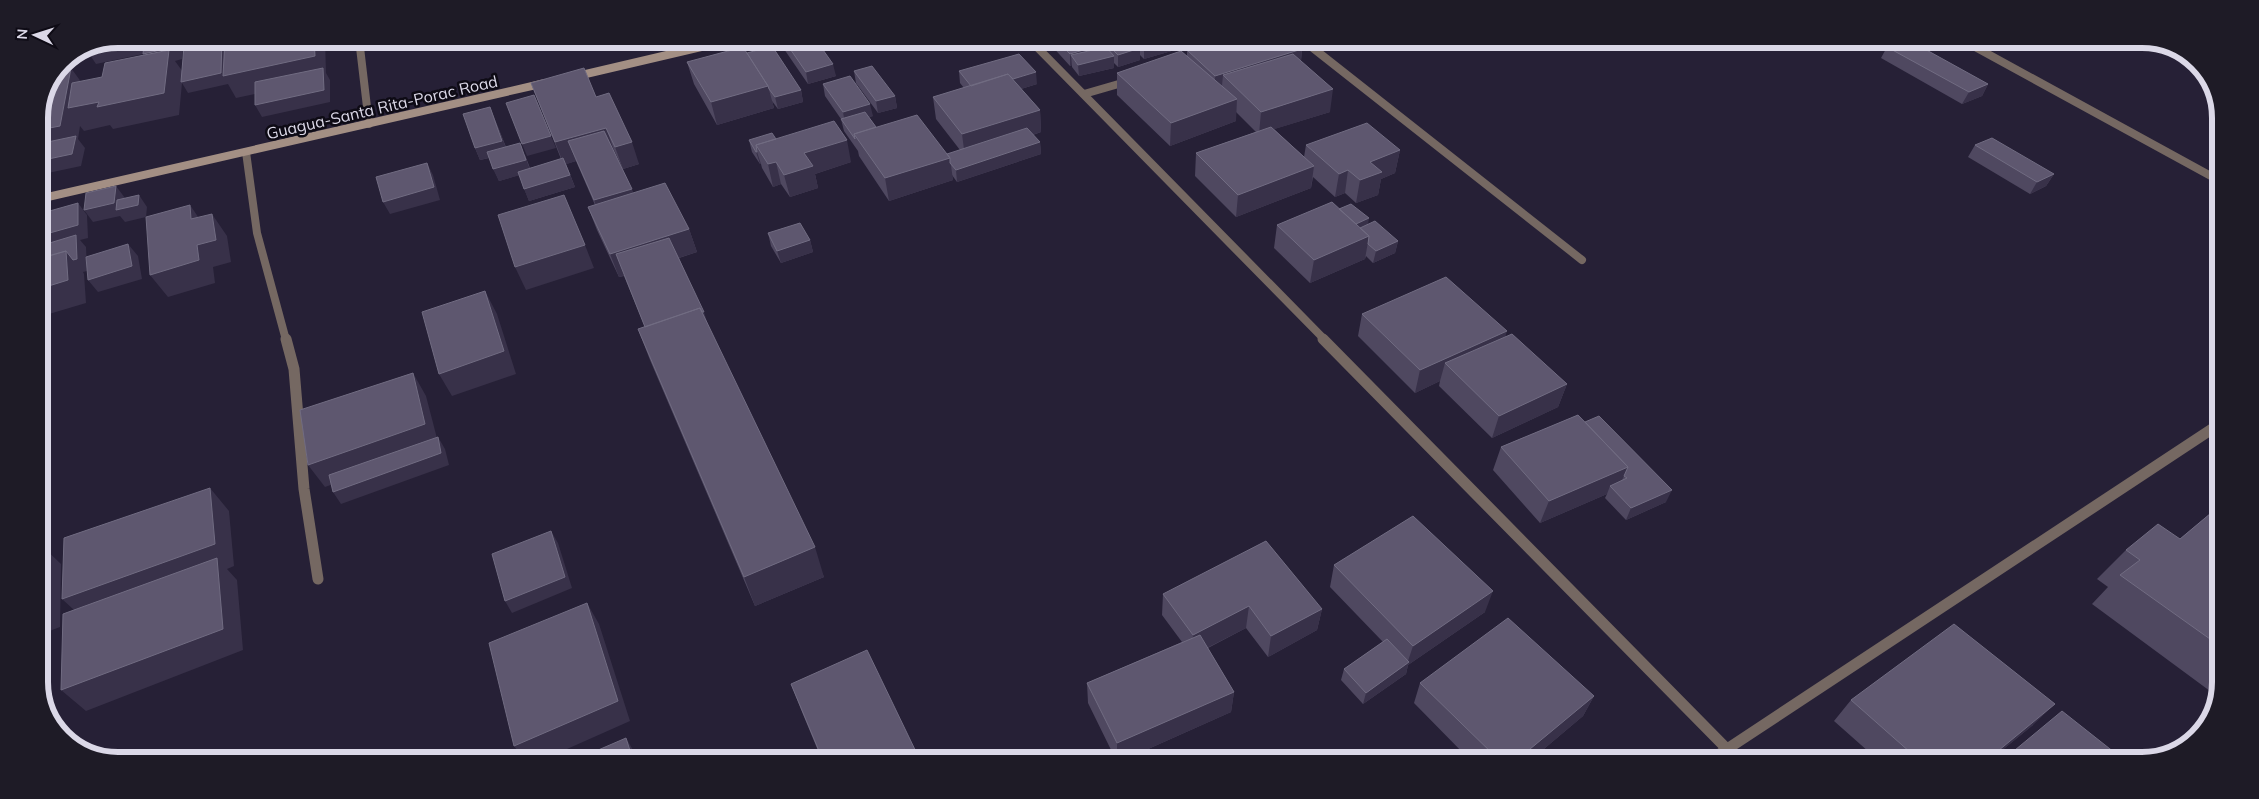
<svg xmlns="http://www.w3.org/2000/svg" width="2259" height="799" font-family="Mulish,sans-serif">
<rect width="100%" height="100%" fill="#262036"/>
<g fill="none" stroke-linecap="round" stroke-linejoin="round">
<path stroke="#756862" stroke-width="8" d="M1966,42L2220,181"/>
<path stroke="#756862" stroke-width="8" d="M359,39L369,124
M1031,41L1325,340
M1304,41L1582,260
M1084,94L1129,81
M246,152L257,233L286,340"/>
<path stroke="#756862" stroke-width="11" d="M286,339L294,369L304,489L318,579
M1323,339L1727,749
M1712,759L2218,425"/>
<path stroke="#a38f84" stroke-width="8" d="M573,77L731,40
M39,199L545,83"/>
</g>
<path fill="#4f4860" d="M782,40H816L836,76L808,84L784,49Z
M919,40H945L924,47Z
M1044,41H1192V45L1144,59L1140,55V60L1118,67L1114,63V68L1079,76L1072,67V65L1070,66L1050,44V41L1046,42Z
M1887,47L1988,84L1982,96L1962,104L1881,58Z
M1302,49L1301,61L1330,112L1274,129L1304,157L1306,145L1400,150L1395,173L1381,179L1378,195L1356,203L1345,193L1335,197L1313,177L1311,188L1236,217L1195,176L1196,153L1256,132L1236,112V121L1170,146L1117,95V73L1187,56V50Z
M687,62L801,90L803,102L778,109L772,101L774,108L717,125L694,84Z
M2201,67L2204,69L2209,83L2195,76Z
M854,71L895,96L897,108L878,113L856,83Z
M959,71L1037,84L1021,89L1040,110L1041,132L1033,135L1040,142L1041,154L957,182L952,175L953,180L889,201L859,156L858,151L844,131L841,119L825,96L823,84L873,116L869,117L876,127L947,154L960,150L936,119L933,97L964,88L960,83Z
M531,83L596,97L639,164L623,169L614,150V151L633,193L689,229L697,252L679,258L708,326L824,577L755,606L650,360L638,329L645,327L624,276L619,277L597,230L588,207L595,205L576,161L566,164L575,187L529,201L519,175L499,181L489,158L480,160L475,148L490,107L506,147L525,155L530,168L561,159Z
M776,139L851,162L815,174L818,188L790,197L781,184L773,187L762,168L761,164H760L752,152L749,140Z
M1975,145L2054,174L2046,186L2030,194L1968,157Z
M1339,209L1398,241L1395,253L1373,263L1366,256L1365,259L1310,283L1274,248L1277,225Z
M768,233L810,240L813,252L781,263L771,246Z
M1362,314L1505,336L1567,384L1558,407L1492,438L1439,386L1440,381L1415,393L1358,336Z
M1578,415L1666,502L1626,520L1605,498L1607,494L1540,523L1493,470L1501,447Z
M2217,508L2216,692L2214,694L2092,604L2108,587L2097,579L2126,550L2180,539Z
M1334,565L1485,612L1408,665L1406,674L1363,704L1341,680L1344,669L1383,642L1330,587Z
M1163,594L1322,609L1317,630L1268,657L1246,628L1208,648L1234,692L1231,712L1128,758H1115L1088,703L1087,683L1182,642L1162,615Z
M1420,683L1594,696L1583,716L1532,759H1469L1414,703Z
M791,684L919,758H821L802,712Z
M1851,700L2033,725L1990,760H1878L1834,721Z"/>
<path fill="#383149" d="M153,39H195V44L181,46L183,51L182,59L175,61L183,72L222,39L229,50L314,39H325L326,73L330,80V102L262,117L255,105L324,79L236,98L228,84L188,93L182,83L179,115L113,129L110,125L84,131L80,126L78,139L85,148L81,166L48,173L39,161L73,149L39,156V130L71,68L87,90L99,102L150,66L143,54L96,64L88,52Z
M410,39H424L412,42Z
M923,40H945L924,47Z
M1118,41H1130L1114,51V42Z
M1167,41H1192V45L1144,59V47Z
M1111,42L1110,54L1071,55L1072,65L1070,66V54Z
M1140,48V60L1118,67V55Z
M1302,49L1300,71L1223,75L1221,96L1214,98L1215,76Z
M1114,56V68L1079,76L1078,65Z
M833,64L836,76L808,84L806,72Z
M1036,72L1037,84L976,103L975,91Z
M1988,84L1982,96L1962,104L1969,92Z
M768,86L774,108L717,125L711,102Z
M1333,89L1330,112L1259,134L1261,112Z
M801,90L803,102L778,109L775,97Z
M895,96L897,108L878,113L876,101Z
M1237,99L1236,121L1170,146L1171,123Z
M870,104L873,116L845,124L843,112Z
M490,107L508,153L480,160L475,148Z
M1040,110L1041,132L965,157L962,134Z
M606,128L614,150L577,161L568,141L576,161L564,165L555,142Z
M551,136L556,148L527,156L522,144Z
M847,140L851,162L815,174L818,188L790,197L784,175L804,153Z
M632,142L639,164L623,169L615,147Z
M1040,142L1041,154L957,182L956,170Z
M520,143L531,172L499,181L493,169Z
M1400,150L1395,173L1381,179L1378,195L1356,203L1360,180L1370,162Z
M756,152H757L761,164H760Z
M950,158L953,180L889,201L885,178Z
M776,162L781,184L773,187L768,164Z
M427,163L433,175L440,200L390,214L383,202Z
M1314,166L1311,188L1236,217L1238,195Z
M1348,170L1345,193L1335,197L1339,174Z
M2054,174L2046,186L2030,194L2037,182Z
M570,175L575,187L529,201L524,189Z
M116,186L125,198L139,195L147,207L146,217L125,222L120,216L93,222L84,210Z
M632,189L640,211L602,223L594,200Z
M78,203L87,215L88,238L80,240L86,247L87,271L83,272L84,274L86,303L39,317V289L66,251L77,241L39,252V236Z
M190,205L205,227L212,214L227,236L231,262L213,267L215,283L168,297L150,275L191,219Z
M1369,218L1367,231L1350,227Z
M689,229L697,252L619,277L610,254Z
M1369,236L1365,259L1310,283L1314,260Z
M810,240L813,252L781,263L777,251Z
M1398,241L1395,253L1373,263L1376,251Z
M128,244L138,256L142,279L98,292L88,280Z
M585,245L594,268L526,290L515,267Z
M485,291L497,314L516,374L452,396L439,374Z
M704,312L711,334L646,330Z
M1507,331L1500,354L1445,363L1440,381L1415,393L1420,370Z
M413,373L426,396L439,446L325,487L308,465Z
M1567,384L1558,407L1492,438L1499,416Z
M438,437L445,449L449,465L341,504L333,492Z
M1628,467L1618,489L1610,486L1607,494L1540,523L1549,501Z
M210,488L229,511L234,566L227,569L237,580L243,650L86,711L61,690L85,620L62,599Z
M1672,490L1666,502L1626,520L1631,508Z
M551,531L558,543L572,588L512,613L505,601Z
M39,543L61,564L60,627L39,635Z
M815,547L824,577L755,606L744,577Z
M1493,591L1485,612L1408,665L1406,674L1363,704L1366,693L1407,664L1413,646Z
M587,603L599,624L630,721L549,757H522L514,746Z
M1249,606L1246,628L1191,656L1193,635Z
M1322,609L1317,630L1268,657L1271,636Z
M1234,692L1231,712L1128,758H1117V743Z
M1594,696L1583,716L1532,759H1518Z
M2055,704L2033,725L1990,760H1987Z
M626,738L637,757H632Z"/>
<path fill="#5e576f" stroke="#716c82" d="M118,39H153L88,52L89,51Z
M176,39L175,47L143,54L144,45Z
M222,39L221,73L181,82L184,46Z
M225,39H314L315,56L223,76Z
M784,40H816L833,64L806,72Z
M1057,41H1109L1111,42L1070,54Z
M1129,41H1131L1140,48L1118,55L1110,47Z
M1137,41H1167L1144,47Z
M1216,41H1293L1302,49L1215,76L1187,50Z
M1897,42H1912L1988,84L1969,92L1887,47Z
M772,46L801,90L775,97L769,89L768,86L747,53Z
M743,47L768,86L711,102L687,62Z
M1106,47L1114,56L1078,65L1071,55Z
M169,50L164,93L97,107L99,102L68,108L72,83L102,77L105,63Z
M1181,51L1237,99L1171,123L1117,73Z
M1019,54L1036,72L1013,79L1008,74L971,86L959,71Z
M1293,54L1333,89L1261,112L1223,75Z
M872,66L895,96L876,101L854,71Z
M71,68L60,126L39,130V113L58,71Z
M323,68L324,90L255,105V82Z
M584,68L596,97L609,93L632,142L615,147L606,128L555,142L531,83Z
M1008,74L1040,110L962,134L933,97Z
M850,76L870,104L843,112L823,84Z
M534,95L551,136L522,144L506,103Z
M490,107L502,141L475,148L463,114Z
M865,112L876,127L854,134L855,139L841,119Z
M917,115L950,158L885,178L854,134Z
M834,121L847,140L804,153L813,166L784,175L776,162L768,164L756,145Z
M1367,123L1400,150L1370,162L1382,172L1360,180L1348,170L1339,174L1306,145Z
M1271,127L1314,166L1238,195L1196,153Z
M1027,128L1040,142L956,170L950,163V158L947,154Z
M604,131L632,189L594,200L568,141Z
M772,133L776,139L756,145L757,152H756L749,140Z
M76,136L72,154L39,161L43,143Z
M1992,138L2054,174L2037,182L1975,145Z
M520,143L526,160L493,169L487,152Z
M563,158L570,175L524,189L518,172Z
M427,163L434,187L383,202L376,177Z
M665,183L689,229L610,254L588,207Z
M116,186L114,203L84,210L86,193Z
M139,195L138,205L116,210L117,200Z
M564,195L585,245L515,267L498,215Z
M1332,202L1369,236L1314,260L1277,225Z
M78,203V225L39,236V214Z
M1351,204L1369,218L1356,224L1339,209Z
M190,205L191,219L212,214L216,240L197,245L199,260L150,275L146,217Z
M1375,221L1398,241L1376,251L1368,244L1369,236L1360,228Z
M800,223L810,240L777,251L768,233Z
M76,235L77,259L73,260L66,251L44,257L43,245Z
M669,238L704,312H702L700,308L645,327L616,254Z
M128,244L132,266L88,280L86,257Z
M66,251L68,280L39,289V259Z
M1446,277L1507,331L1420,370L1362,314Z
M485,291L504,351L439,374L422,312Z
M700,308L815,547L744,577L638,329Z
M1512,334L1567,384L1499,416L1445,363Z
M413,373L425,424L308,465L300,410Z
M1578,415L1628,467L1549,501L1501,447Z
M1599,416L1672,490L1631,508L1610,486L1627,478L1624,476L1628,467L1585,422Z
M438,437L441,453L333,492L329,475Z
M210,488L215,544L62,599L64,538Z
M2217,508V644L2120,575L2140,560L2126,550L2158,524L2180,539Z
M1413,516L1493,591L1413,646L1334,565Z
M551,531L565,577L505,601L492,554Z
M1266,541L1322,609L1271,636L1249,606L1193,635L1163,594Z
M217,558L223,629L61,690L63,614Z
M587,603L618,701L514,746L489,643Z
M1508,618L1594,696L1518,759H1498L1420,683Z
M1954,624L2055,704L1987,760H1919L1851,700Z
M1200,635L1234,692L1117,743L1087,683Z
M1387,639L1409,662L1366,693L1344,669Z
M867,650L919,758H822L791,684Z
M2062,711L2124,760H2003Z
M626,738L632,757H582Z"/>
<g text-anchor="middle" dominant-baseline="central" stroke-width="5" stroke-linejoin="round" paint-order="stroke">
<g font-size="16" fill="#dbd8e7" stroke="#0e0b15">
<text transform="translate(382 107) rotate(-13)">Guagua-Santa Rita-Porac Road</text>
</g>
</g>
<path d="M0 0H2259V799H0ZM118 48H2142A70 70 0 0 1 2212 118V682A70 70 0 0 1 2142 752H118A70 70 0 0 1 48 682V118A70 70 0 0 1 118 48Z" fill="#1e1b26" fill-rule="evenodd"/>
<path fill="none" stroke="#dbd8e7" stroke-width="6" d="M118 48H2142A70 70 0 0 1 2212 118V682A70 70 0 0 1 2142 752H118A70 70 0 0 1 48 682V118A70 70 0 0 1 118 48Z"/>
<g transform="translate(35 35) rotate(274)" stroke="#0e0b15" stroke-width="4" paint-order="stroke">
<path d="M0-4L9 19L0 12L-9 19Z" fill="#dbd8e7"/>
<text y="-8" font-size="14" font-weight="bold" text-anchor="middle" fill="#dbd8e7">N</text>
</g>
</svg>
